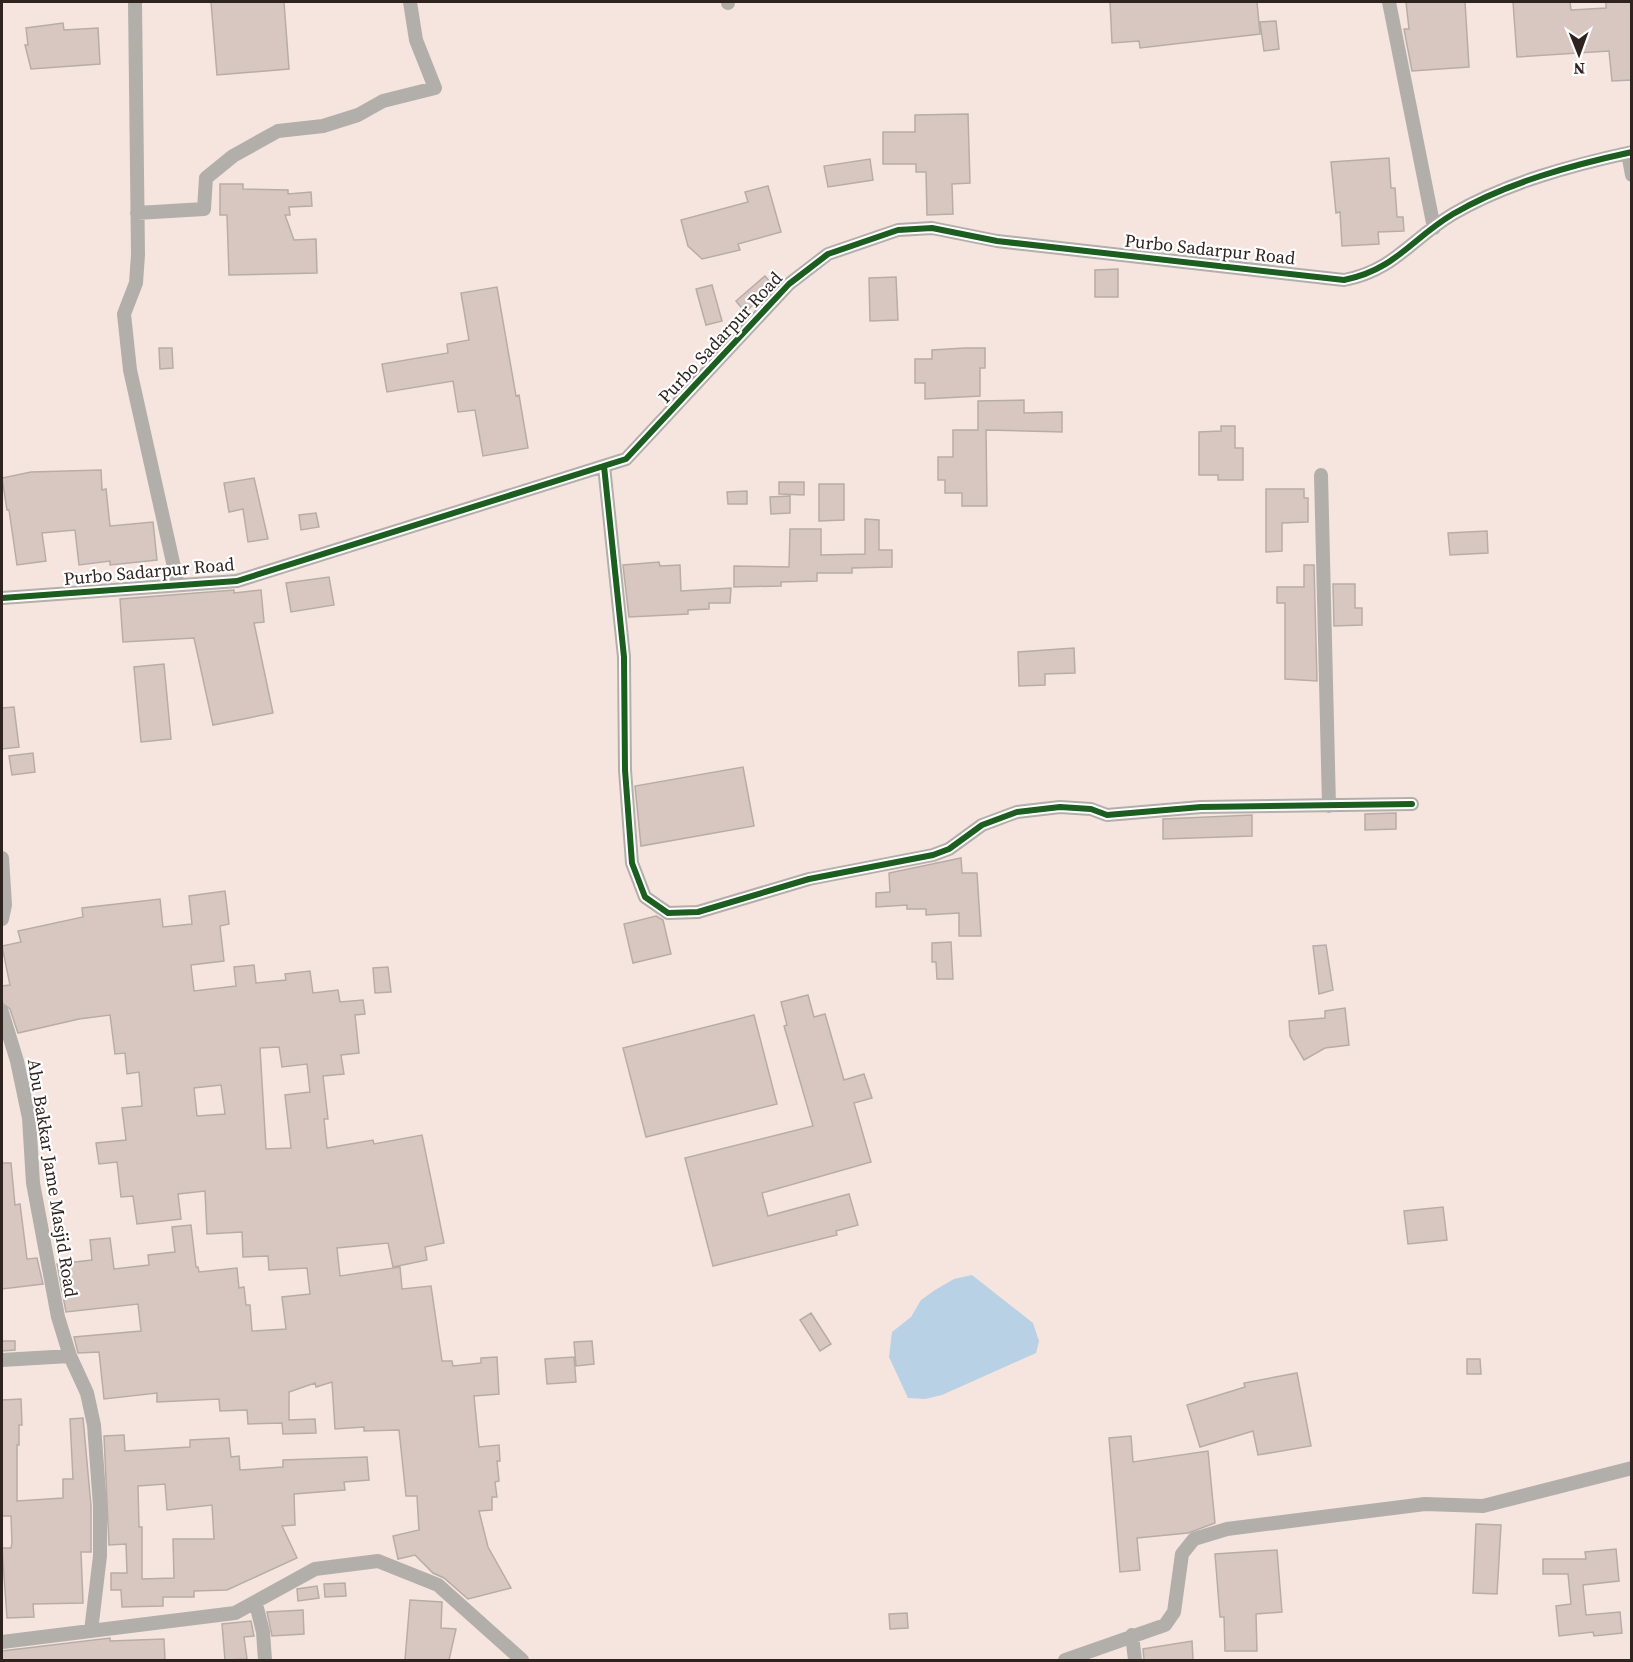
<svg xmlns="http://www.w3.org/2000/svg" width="1633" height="1662" font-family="'Source Serif 4',serif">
<rect width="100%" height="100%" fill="#f6e5df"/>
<path fill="#b8d1e5" d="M972,1275L1033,1323L1039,1341L1036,1353L942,1395L925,1399L908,1398L889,1357L892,1332L911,1317L921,1300L935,1290L954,1279Z"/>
<path fill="#d8c7c1" stroke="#b8aca7" stroke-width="1.5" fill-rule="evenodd" d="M211,2H284L289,69L217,75Z
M1110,2H1257L1260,34L1140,48L1139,41L1112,43Z
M1406,2H1465L1469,67L1412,71L1404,29H1409Z
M1513,2H1570L1571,10L1606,8V2H1632V80L1612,81L1609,51L1517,57Z
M1276,21L1279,49L1264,51L1260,22Z
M63,23L64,30L98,28L100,64L31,69L25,45H28L26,28Z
M968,114L970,183L952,184L953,214L927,215L926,172H916V164H883V132H915V115Z
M1389,158L1391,188H1395L1397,217H1403L1404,231L1378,232L1379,244L1342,246L1340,212L1336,213L1331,162Z
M870,159L873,180L828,187L824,166Z
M220,184H243V189L288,190V194L311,192L312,206L289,207L290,215H285L294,240L316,239L317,273L229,275L227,215H220Z
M768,186L781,232L738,244L740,250L702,259L688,246L681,220L748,202L745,192Z
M1118,269V297H1095V270Z
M765,276L774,287L745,312L736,301Z
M896,277L898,320L870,321L869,278Z
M712,285L722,321L706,325L696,289Z
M497,287L516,396L519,395L528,448L483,456L475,410L458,412L453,381L387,392L382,364L448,353L447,344L469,340L461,293Z
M159,348H172L173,368L160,369Z
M965,348H985V368H980V396L925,399V383H915V359H932V350Z
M1024,400V413L1062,412V432L986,430L987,506H962V493H945V480H938V457H953V430H978V401Z
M1221,426H1235V448H1243V480H1218V475H1199V432L1221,431Z
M101,470L102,490L106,489L110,526L153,522L157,560L110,565V561L79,565L75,530L42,533L46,561L17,565L9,510H7L2,478L31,472Z
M254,478L268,539L248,542L243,509L229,512L224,483Z
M779,482H804V495L779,494Z
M819,484H844V520L819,521Z
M1266,489H1304V498H1308V522L1282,523V551L1266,552Z
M747,491V504H728L727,492Z
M790,496V513L771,514L770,497Z
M316,513L319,527L301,530L299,515Z
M865,519L879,520V550H892V567L852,568V573H817V581L781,582V586L734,587V566L789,567L790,529H821V555L865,554Z
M1487,531L1488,553L1450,555L1448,533Z
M659,562L660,566L680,565L681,591L731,588L730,603H709V609L688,610V614L629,617L623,565Z
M1304,565H1314L1317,681L1285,679V603H1277V587H1304Z
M329,577L334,605L291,612L286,583Z
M1333,584H1355V608H1362V625L1334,626Z
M234,590V593L261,590L264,622L254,623L273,713L213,725L194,638L123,642L120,599Z
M1074,648L1075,673L1045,674V685L1019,686L1018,652Z
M164,664L171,739L141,742L134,667Z
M14,707L19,747L2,749V708Z
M33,753L35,772L12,775L9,756Z
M743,767L754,826L641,846L635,786Z
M1396,813V829L1365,830V814Z
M1252,815V836L1163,839V819Z
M961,858L962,873H977L981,936H959V913L926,915V909H907V905L876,907V893L890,892L889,873Z
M225,891L229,924L220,926L224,961L191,965L194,991L236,986L234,967L254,965L256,983L286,980L285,974L310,971L313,993L338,990L340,1002L363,1000L365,1014L355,1015L359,1053L341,1055L344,1074L323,1076L328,1119H324L327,1148L373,1140L374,1144L422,1135L444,1243L425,1247L427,1260L393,1267L388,1243L337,1248L340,1276L400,1267L402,1289L431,1286L442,1361H452L453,1366L481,1363V1358L497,1357L499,1394L474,1396L479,1447L499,1445L500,1461H497L499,1481L495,1482L497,1497H492V1510L479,1511L488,1547L511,1588L468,1599L444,1578L433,1573L415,1555L398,1559L393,1536L419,1530L417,1496H406L399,1430L364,1431V1427L335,1429L332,1382L316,1387L315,1383L289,1392V1420L315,1419L316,1433L283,1434L282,1423L248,1424L247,1410L220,1411L219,1399L157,1402V1393L104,1399L99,1352L78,1353L74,1337L141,1331L138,1304L66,1312L57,1264L92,1260L90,1240L110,1238L114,1269L149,1265L148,1255L175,1252L172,1227L191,1225L196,1267H198L199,1272L237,1268L239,1288L244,1287L246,1305H250L252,1331L286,1329L282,1297L310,1294L307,1268L269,1270L268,1256L243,1257L242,1232L207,1234L205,1191L178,1194L181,1219L137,1224L133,1196L121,1197L117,1162L99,1164L96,1143L126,1140L122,1108L142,1106L139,1072L127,1074L125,1053L115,1054L110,1015L79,1019L18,1033L10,1009L2,1003V986L10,985L2,946L21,942L18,931L83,917L82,908L160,899L163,927L192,924L189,896ZM279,1047L282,1067L307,1064L310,1092L285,1095L291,1148L266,1149L260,1048ZM221,1085L225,1114L197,1116L194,1088Z
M656,916L663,920L671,954L633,963L624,924Z
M951,942L953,979H937L936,962H932V943Z
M1326,945L1333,990L1319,994L1313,946Z
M388,967L391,992L375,993L373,968Z
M808,995L814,1017L825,1014L844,1080L864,1074L872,1098L854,1103L871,1162L762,1193L768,1216L849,1194L858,1225L836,1231L837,1235L713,1266L685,1158L813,1126L784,1026L787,1025L781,1002Z
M1345,1008L1349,1045L1325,1048L1304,1060L1290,1036L1289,1021L1325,1018V1011Z
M754,1015L777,1104L646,1137L623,1048Z
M2,1163H11L15,1205L20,1204L27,1259L37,1258L43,1284L2,1289Z
M1443,1207L1447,1240L1408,1244L1404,1211Z
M811,1313L831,1344L820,1351L800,1320Z
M2,1341H15V1350L2,1351Z
M592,1341L594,1364L576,1366L574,1342Z
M574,1357L576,1382L547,1384L545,1359Z
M1467,1359H1480L1481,1374H1467Z
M1297,1373L1311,1446L1258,1455L1253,1431L1200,1447L1187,1405L1245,1387L1244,1383Z
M21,1399L22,1425H19V1445H17V1501L63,1498V1479H73L70,1419L83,1418L91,1506V1552H81L83,1603L33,1604L34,1617L7,1618L2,1548H11L12,1543L11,1516H2V1400Z
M124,1435L125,1451L190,1447V1440L229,1438L231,1457L239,1456L240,1470L283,1467V1460L367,1457L369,1480L344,1482L345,1490L294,1494L295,1525L282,1526L297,1558L227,1590L194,1591V1597H163V1606L122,1607L121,1590H111V1573H127L126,1544L109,1545L104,1436ZM165,1484L167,1510L212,1505L214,1539H173L174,1578L142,1579V1527H139L138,1486Z
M1131,1436L1133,1462L1208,1451L1215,1523L1188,1533L1137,1538L1140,1570L1120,1572L1109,1438Z
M1476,1524L1501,1525L1497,1594L1473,1593Z
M1616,1549L1619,1581L1583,1585L1586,1615L1620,1612L1622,1633L1594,1636L1593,1632L1559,1636L1556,1606L1571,1604L1568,1574H1543V1559H1586L1585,1552Z
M1277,1550L1282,1612L1256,1614L1257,1651H1225L1224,1617H1220L1215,1554Z
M345,1583L346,1596L325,1597L324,1584Z
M317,1586L319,1598L298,1601L297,1589Z
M410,1600L442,1602L441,1628L456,1629L449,1660H405Z
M303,1610L304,1634L272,1636L267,1612Z
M907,1613L908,1628L890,1629L889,1614Z
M251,1621L254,1636L244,1637L247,1659L225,1660L222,1624Z
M110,1638V1641L164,1639L165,1660H2V1651Z
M1192,1641L1193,1660H1144L1143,1649Z"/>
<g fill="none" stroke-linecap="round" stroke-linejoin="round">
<path stroke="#b2afaa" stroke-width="14" d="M135,2L138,255L136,283L124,314L130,370L178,585
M728,2V3
M1389,2L1434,228
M1628,153L1632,175
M137,213L204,209L206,178L233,156L278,131L323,126L358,115L383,101L435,88L416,40L410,2
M604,466L624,657L625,770L632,863L645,897L668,913L698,912L809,879L933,855L949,849L982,825L1017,812L1060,807L1091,809L1107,815L1201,807L1412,804
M1321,475L1329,806
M2,598L237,581L626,459L789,284L828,254L898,230L932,228L997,241L1344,280C1395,270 1411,239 1453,214C1506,183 1572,165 1632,152
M2,858L5,905L2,919
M2,1012L17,1061L29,1118L33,1183L58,1317L70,1356L87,1393L94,1425L100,1506V1556L91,1631
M2,1360L70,1356
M256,1604L263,1632L265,1660
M1132,1635L1135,1660
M2,1642L235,1613L315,1569L378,1561L438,1585L522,1660
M1065,1660L1165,1625L1174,1612L1182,1554L1194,1539L1227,1529L1425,1504L1483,1506L1632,1468"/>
<defs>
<path id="cycleway" d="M604,466L624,657L625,770L632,863L645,897L668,913L698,912L809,879L933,855L949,849L982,825L1017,812L1060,807L1091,809L1107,815L1201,807L1412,804
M2,598L237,581L626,459L789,284L828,254L898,230L932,228L997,241L1344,280C1395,270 1411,239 1453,214C1506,183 1572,165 1632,152"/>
</defs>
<use href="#cycleway" stroke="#fff" stroke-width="10"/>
<use href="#cycleway" stroke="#1b5e20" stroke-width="6"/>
</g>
<g text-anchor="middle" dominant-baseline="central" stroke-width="4.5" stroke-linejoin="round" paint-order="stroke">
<g font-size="18" fill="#2e231f" stroke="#fff">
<text transform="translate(1210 249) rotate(6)">Purbo Sadarpur Road</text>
<text transform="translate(720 337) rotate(-47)">Purbo Sadarpur Road</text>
<text transform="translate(149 571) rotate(-5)">Purbo Sadarpur Road</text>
<text transform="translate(53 1178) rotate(81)">Abu Bakkar Jame Masjid Road</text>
</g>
</g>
<rect width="1633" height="1662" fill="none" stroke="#2e231f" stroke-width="6"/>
<g transform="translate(1579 54) rotate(179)" stroke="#ffffff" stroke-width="4.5" paint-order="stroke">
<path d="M0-4.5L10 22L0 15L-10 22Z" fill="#2e231f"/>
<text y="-9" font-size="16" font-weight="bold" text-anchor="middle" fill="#2e231f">N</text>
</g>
</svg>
